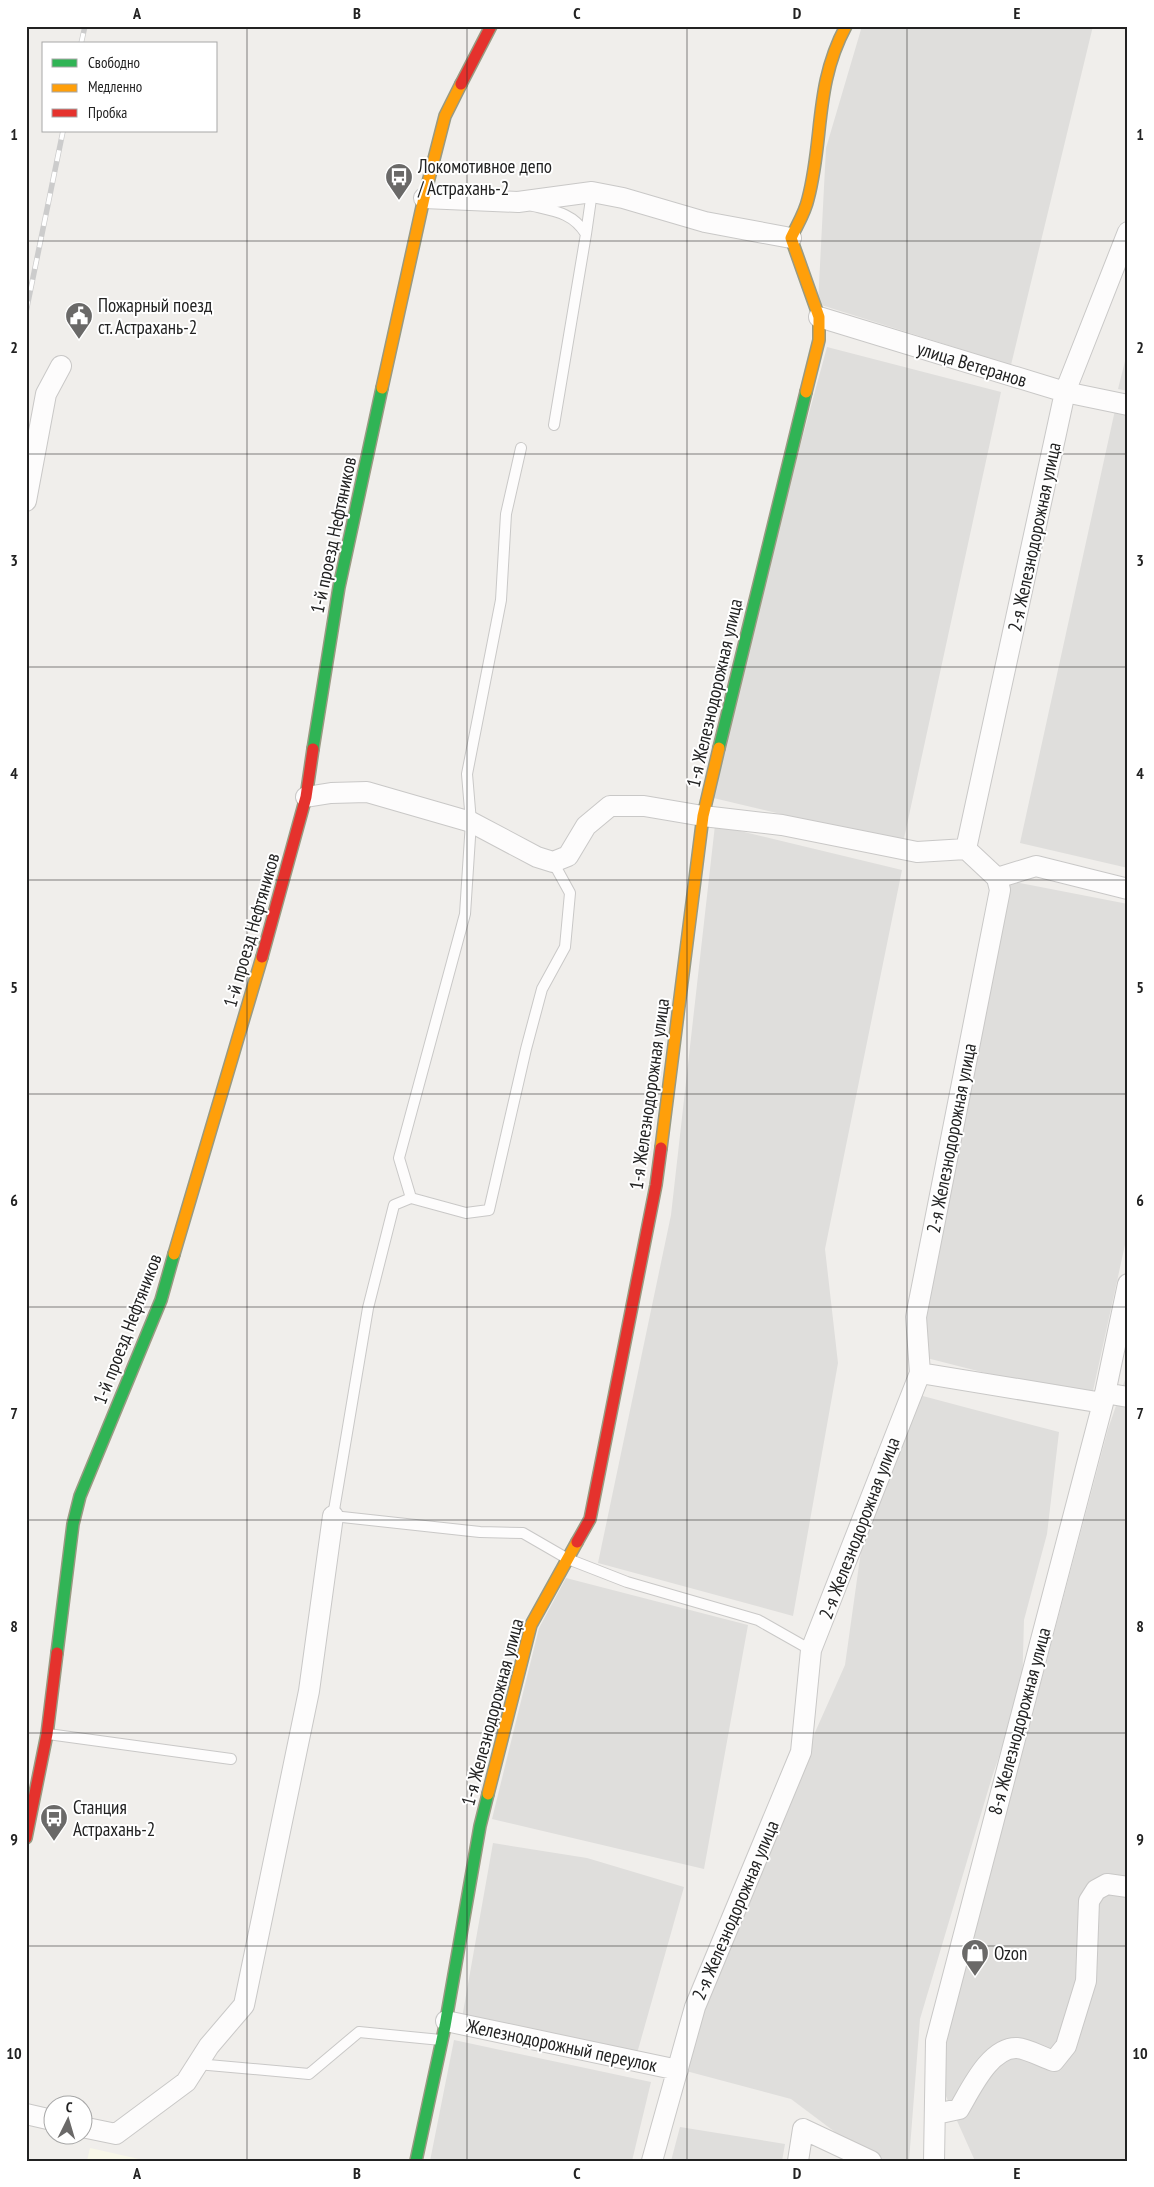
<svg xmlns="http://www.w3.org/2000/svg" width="1154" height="2187" font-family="'PT Sans Narrow',sans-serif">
<rect width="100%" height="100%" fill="#f0eeeb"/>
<path fill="#dfdedc" d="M862,26H1093L1011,365L818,304L826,148Z
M827,347L1001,392L903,843L705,796Z
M1128,349V391L1118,389Z
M1117,401L1128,404V868L1020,843Z
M715,825L902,870L825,1249L838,1363L793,1616L598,1563L671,1215Z
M1009,881L1128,904V1231L1091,1400L911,1354Z
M1128,1371V2161H975L937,2076L1108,1429Z
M919,1395L1059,1432L1047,1534L1024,1620L1022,1690L992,1777L920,2019L909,2161H853L847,2141L791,2099L686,2071L703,1984L845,1665L874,1458L905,1440Z
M566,1578L748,1625L704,1869L492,1819L539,1628Z
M493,1843L587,1858L684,1887L636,2057L462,2018Z
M454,2040L651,2082L632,2161H430Z
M680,2127L785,2144L782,2161H671Z"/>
<path fill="#f8f7e8" d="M90,2148L148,2161H87Z"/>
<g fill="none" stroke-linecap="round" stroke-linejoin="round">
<defs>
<path id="lane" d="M533,206C555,211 573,213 586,234L554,425
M586,234L592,192
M521,448L506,514L501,600L467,774L471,822L465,914L399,1158L411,1198L466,1213L489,1210L526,1049L542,989L565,947L570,893L553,862
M411,1198L394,1205L368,1308L333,1516L480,1532L523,1533L568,1559L627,1582L758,1620L811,1650
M48,1734L231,1759
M197,2064L309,2074L359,2032L441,2040"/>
<path id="street" d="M424,198L518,202L592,192L623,198L705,222L791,238
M819,317L1065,392L1128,405
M26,501L46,394L61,366
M306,797L331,793L367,792L471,822L537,857L553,862L568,856L586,826L610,806H644L703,816L782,825L917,852L966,849L997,878L1036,866L1128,889
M966,849L1065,392L1128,232
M920,1373L1103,1403
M1105,1393L1128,1397
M446,2021L678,2070
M26,2114L52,2120
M936,2114L959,2109C971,2089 990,2047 1017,2048C1029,2049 1043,2058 1054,2061L1066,2046L1086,1981L1089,1901L1096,1890L1107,1884L1128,1887
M82,2127L116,2134L186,2082L209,2046L244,2005L309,1691L333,1516
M652,2161L695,2007L801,1752L811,1650L920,1373L916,1317L1000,890L997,878
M798,2161L803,2129L871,2161
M934,2161L936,2041L1103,1403L1128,1284"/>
<path id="fast" d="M719,748L806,392
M313,749L339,587L382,388
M57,1653L73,1524L80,1496L161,1300L174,1254
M416,2161L445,2026L480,1826L488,1794"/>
<path id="slow" d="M382,388L424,198L445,116L461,84
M806,392L819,340V317L791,238C797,225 805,213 808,199C824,139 814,85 846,26
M661,1148L703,816L719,748
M174,1254L262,957
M488,1794L531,1625L577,1542"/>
<path id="jam" d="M461,84L491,26
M262,957L306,797L313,749
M577,1542L590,1519L656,1185L661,1148
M26,1838L47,1734L57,1653"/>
</defs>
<use href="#lane" stroke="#c9c8c7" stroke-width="12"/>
<use href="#street" stroke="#c9c8c7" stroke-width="22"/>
<use href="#fast" stroke="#999a82" stroke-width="14"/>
<use href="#slow" stroke="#999a82" stroke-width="14"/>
<use href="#jam" stroke="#999a82" stroke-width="14"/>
<use href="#lane" stroke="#fdfcfc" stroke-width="10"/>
<use href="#street" stroke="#fdfcfc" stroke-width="20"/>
<use href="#fast" stroke="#30b455" stroke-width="11"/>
<use href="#slow" stroke="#ff9f0a" stroke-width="11"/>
<use href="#jam" stroke="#e5322d" stroke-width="11"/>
<defs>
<path id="rail" d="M81,44L85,26
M26,312L63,131"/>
</defs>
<use href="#rail" stroke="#ccc" stroke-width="5.5"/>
<use href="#rail" stroke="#fff" stroke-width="4" stroke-dasharray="11" stroke-linecap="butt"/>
</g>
<path fill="none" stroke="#222" stroke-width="1" stroke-opacity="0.55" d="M247,26V2161M467,26V2161M687,26V2161M907,26V2161M26,241H1128M26,454H1128M26,667H1128M26,880H1128M26,1094H1128M26,1307H1128M26,1520H1128M26,1733H1128M26,1946H1128"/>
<defs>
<symbol id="bus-pin" viewBox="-11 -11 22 30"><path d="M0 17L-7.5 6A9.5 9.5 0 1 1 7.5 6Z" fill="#6a6968" stroke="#fff"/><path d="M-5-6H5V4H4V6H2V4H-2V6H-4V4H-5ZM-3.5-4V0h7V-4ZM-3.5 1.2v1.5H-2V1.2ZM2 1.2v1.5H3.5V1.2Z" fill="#fff"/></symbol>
<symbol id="civic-pin" viewBox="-11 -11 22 30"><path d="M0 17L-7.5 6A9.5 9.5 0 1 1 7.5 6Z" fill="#6a6968" stroke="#fff"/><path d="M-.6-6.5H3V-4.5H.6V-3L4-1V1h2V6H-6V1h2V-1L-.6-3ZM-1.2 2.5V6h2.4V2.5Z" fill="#fff"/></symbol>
<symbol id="shop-pin" viewBox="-11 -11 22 30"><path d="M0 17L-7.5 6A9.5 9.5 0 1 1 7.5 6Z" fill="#6a6968" stroke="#fff"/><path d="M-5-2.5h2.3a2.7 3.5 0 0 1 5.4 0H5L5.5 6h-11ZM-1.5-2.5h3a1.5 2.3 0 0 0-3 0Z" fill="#fff"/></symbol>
</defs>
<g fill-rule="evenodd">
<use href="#bus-pin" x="383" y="161" width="32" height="43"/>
<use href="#civic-pin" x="63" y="300" width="32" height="43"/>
<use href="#bus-pin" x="38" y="1802" width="32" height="43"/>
<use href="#shop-pin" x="959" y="1937" width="32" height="43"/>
</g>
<g text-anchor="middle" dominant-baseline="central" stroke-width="4" stroke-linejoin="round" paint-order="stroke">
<g font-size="19" fill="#222" stroke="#fff" text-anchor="start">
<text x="418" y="166">Локомотивное депо<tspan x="418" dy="22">/ Астрахань-2</tspan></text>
<text x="98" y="305">Пожарный поезд<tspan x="98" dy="22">ст. Астрахань-2</tspan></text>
<text x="73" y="1807">Станция<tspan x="73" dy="22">Астрахань-2</tspan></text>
<text x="994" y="1953">Ozon</text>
</g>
<g font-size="19" fill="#222" stroke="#fff">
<text transform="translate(972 364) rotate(17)">улица Ветеранов</text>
<text transform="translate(333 535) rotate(-78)">1-й проезд Нефтяников</text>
<text transform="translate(1034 537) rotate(-78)">2-я Железнодорожная улица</text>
<text transform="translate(714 693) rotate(-77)">1-я Железнодорожная улица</text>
<text transform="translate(251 930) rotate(-74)">1-й проезд Нефтяников</text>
<text transform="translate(649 1094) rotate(-82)">1-я Железнодорожная улица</text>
<text transform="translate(951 1138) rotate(-79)">2-я Железнодорожная улица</text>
<text transform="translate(127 1329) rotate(-69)">1-й проезд Нефтяников</text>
<text transform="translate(859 1528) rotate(-69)">2-я Железнодорожная улица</text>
<text transform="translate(492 1712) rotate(-75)">1-я Железнодорожная улица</text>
<text transform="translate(1019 1721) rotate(-75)">8-я Железнодорожная улица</text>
<text transform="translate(735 1910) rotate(-67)">2-я Железнодорожная улица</text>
<text transform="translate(562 2045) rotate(12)">Железнодорожный переулок</text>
</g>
</g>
<rect width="1154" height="2187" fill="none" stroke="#ffffff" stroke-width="55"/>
<rect x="42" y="42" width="175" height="90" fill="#ffffff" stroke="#a7a7a7"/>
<rect x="52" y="59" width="25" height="8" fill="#30b455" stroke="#a7a7a7"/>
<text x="88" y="68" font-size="15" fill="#222222">Свободно</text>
<rect x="52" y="84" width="25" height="8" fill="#ff9f0a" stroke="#a7a7a7"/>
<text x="88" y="92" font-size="15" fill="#222222">Медленно</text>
<rect x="52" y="109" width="25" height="8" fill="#e5322d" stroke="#a7a7a7"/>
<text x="88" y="118" font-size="15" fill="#222222">Пробка</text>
<g transform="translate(68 2120) rotate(5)"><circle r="24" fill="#ffffff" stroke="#a7a7a7"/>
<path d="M0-4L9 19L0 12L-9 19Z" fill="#6a6968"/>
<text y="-8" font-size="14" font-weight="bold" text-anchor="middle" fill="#222222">С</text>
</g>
<rect x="28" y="28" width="1098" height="2132" fill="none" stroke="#222" stroke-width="2"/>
<g font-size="16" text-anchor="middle" font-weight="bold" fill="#222">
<text x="137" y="19">A</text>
<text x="357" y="19">B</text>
<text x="577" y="19">C</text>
<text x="797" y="19">D</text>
<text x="1017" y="19">E</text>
<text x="14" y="140">1</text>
<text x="1140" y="140">1</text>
<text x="14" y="353">2</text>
<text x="1140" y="353">2</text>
<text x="14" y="566">3</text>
<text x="1140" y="566">3</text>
<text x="14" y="779">4</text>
<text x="1140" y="779">4</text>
<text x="14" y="993">5</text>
<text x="1140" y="993">5</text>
<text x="14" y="1206">6</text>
<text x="1140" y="1206">6</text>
<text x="14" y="1419">7</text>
<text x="1140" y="1419">7</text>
<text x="14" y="1632">8</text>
<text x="1140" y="1632">8</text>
<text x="14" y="1845">9</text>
<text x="1140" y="1845">9</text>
<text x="14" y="2059">10</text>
<text x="1140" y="2059">10</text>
<text x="137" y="2179">A</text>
<text x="357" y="2179">B</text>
<text x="577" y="2179">C</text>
<text x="797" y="2179">D</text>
<text x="1017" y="2179">E</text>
</g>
</svg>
